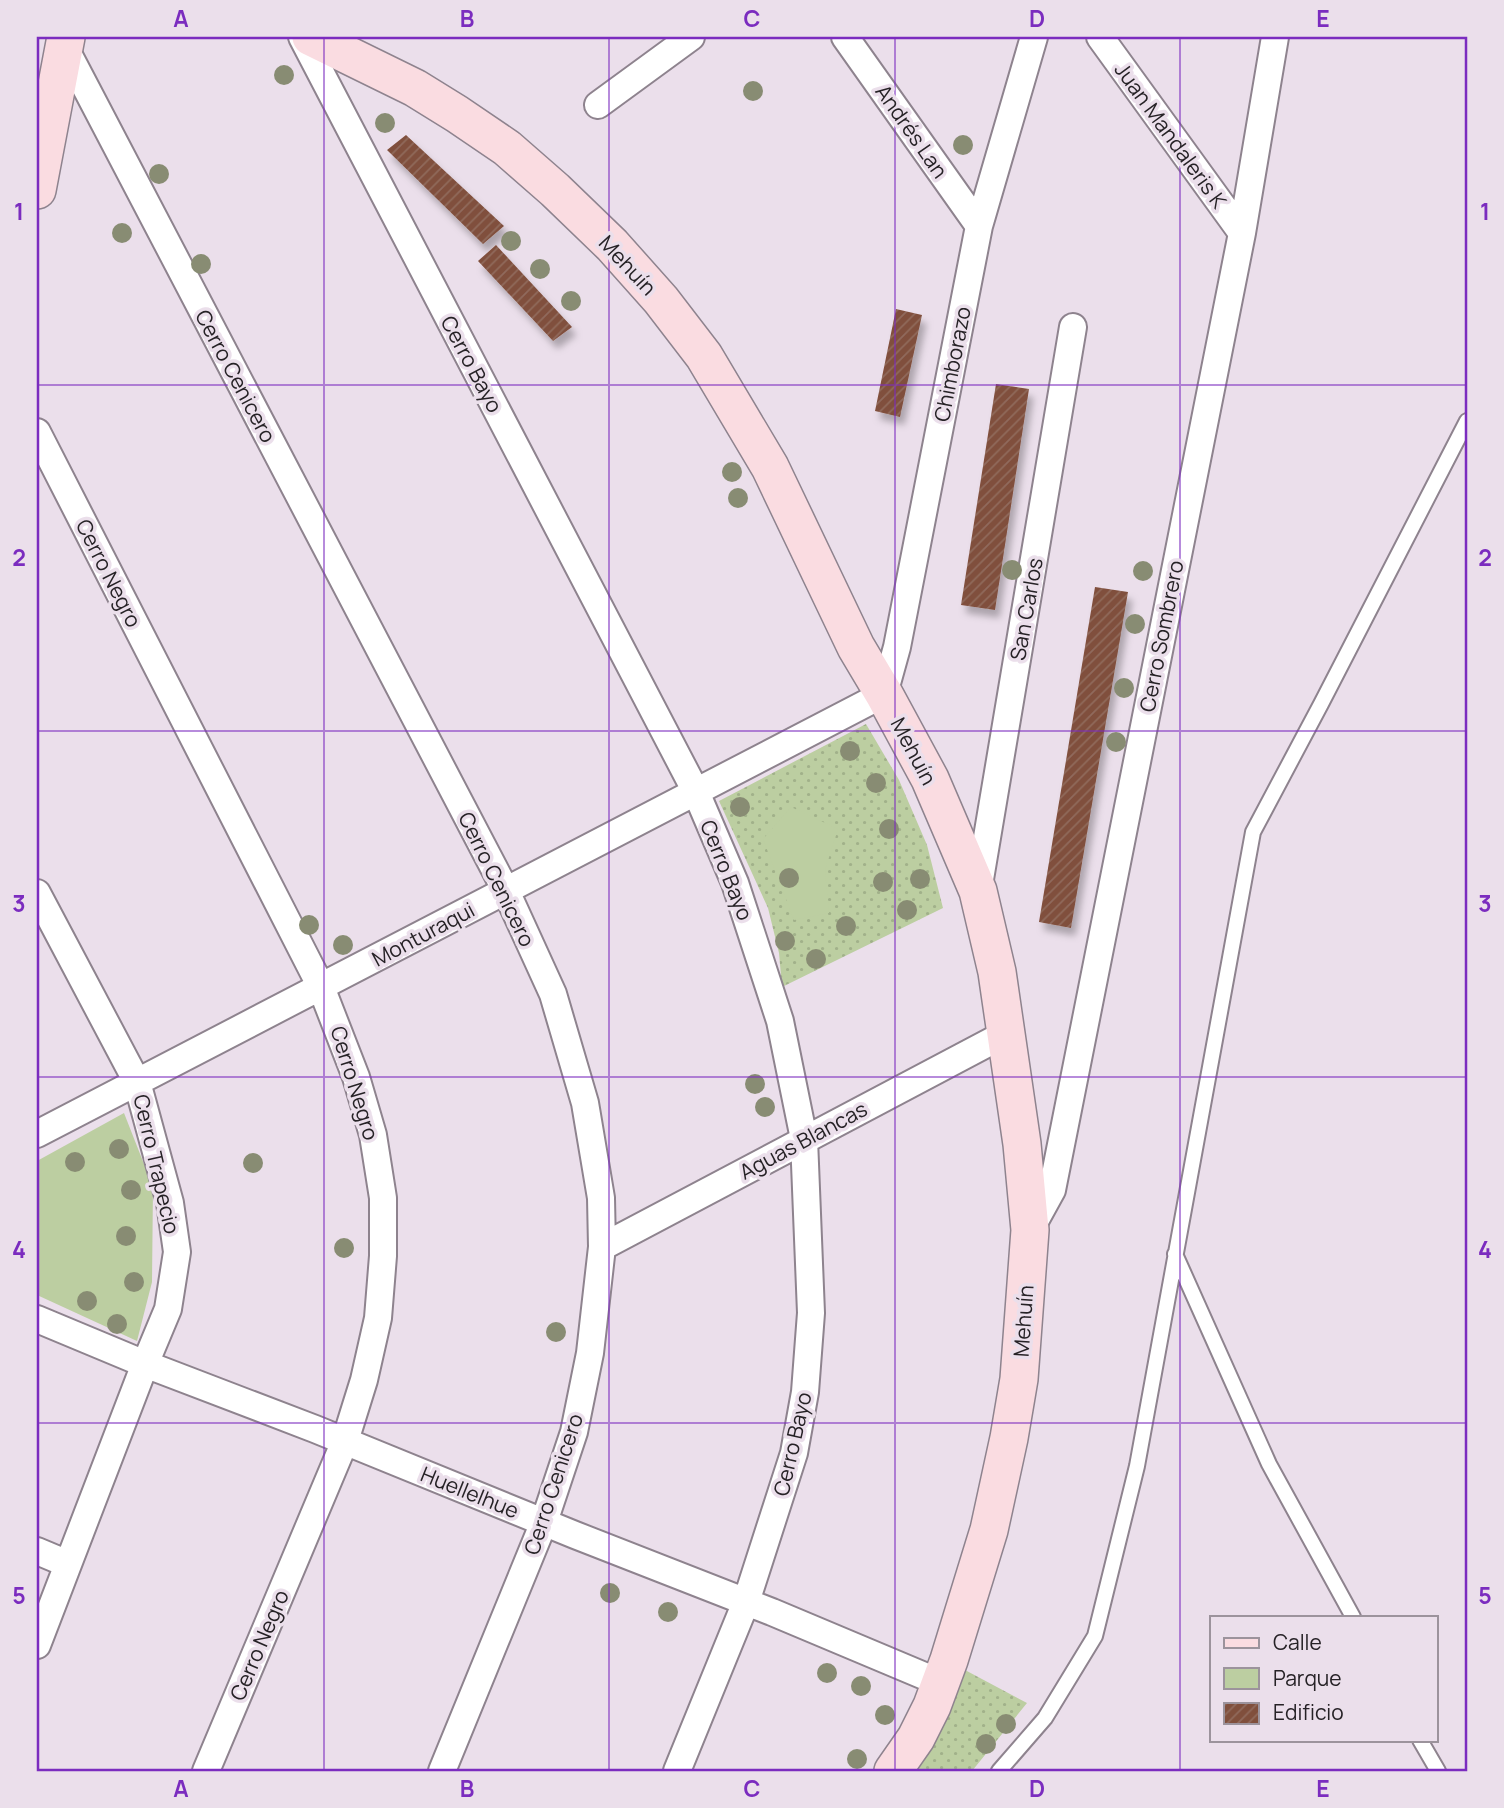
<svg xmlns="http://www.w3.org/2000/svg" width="1504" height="1808" font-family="Manrope,sans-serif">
<defs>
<pattern id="grass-dots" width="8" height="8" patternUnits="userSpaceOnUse" patternTransform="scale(1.75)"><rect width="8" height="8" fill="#bccea1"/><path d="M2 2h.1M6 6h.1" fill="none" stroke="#a1b18a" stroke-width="1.8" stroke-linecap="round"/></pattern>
<pattern id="building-hatch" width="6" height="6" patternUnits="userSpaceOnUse" patternTransform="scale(1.75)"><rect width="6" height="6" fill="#804f3c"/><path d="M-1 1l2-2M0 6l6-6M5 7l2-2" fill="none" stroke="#906a5c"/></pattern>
<filter id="shadow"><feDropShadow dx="4.5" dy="8" stdDeviation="3.5" flood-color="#0004"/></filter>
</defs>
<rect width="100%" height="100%" fill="#ebdfeb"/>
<path fill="url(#grass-dots)" d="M866,724L899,780L927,845L943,908L782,987L779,953L768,908L719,801Z
M965,1670L1027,1703L972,1771H909L939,1727Z"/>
<path fill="#bccea1" d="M791,807L838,829L825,870L829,913L794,920L763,839Z
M124,1113L153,1187L152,1282L137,1341L37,1295V1161Z"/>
<path fill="url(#building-hatch)" filter="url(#shadow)" d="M406,135L504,226L483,244L387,150Z
M496,245L572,327L553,341L478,261Z
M896,309L922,315L900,417L875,411Z
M996,384L1029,389L995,610L961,605Z
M1095,587L1128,592L1071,928L1039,922Z"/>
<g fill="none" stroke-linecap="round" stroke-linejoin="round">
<defs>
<path id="lane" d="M1175,1254L1269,1464L1353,1617
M1420,1740L1438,1771
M999,1771L1045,1718L1095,1636L1137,1466L1253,832L1321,704L1467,421"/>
<path id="street" d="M302,37L696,792L735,883L780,1021L804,1139L811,1313L805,1392L794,1453L746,1602L677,1771
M845,37L979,226
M1100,37L1242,233
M64,46L506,891L553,994L585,1103L601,1198L602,1247L590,1353L574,1432L544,1522L442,1771
M598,105L691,37
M37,432L321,987L356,1077L373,1135L383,1198V1256L378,1318L364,1380L345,1441L206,1771
M978,891L1073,327
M37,893L137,1082L170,1203L177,1252L168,1309L145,1364L37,1645
M37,1134L884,694L897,647L979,226L1034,37
M1030,1230L1052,1190L1242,233L1275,37
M602,1247L1005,1034
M37,1319L145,1364L315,1429L575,1535L772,1612L941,1683
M37,1551L68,1564"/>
<path id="secondary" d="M311,37L415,88L457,114L507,148L555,190L612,245L661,300L704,356L770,467L856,647L884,694L930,779L978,891L997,972L1022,1144L1030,1230L1019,1379L1009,1438L989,1530L949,1660L932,1706L916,1738L893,1771
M37,190L66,37"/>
</defs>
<use href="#lane" stroke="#8e838e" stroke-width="18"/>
<use href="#street" stroke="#8e838e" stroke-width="30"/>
<use href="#secondary" stroke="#8e838e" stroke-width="40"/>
<use href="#lane" stroke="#fff" stroke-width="14"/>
<use href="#street" stroke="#fff" stroke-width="26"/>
<use href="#secondary" stroke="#fadce1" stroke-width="37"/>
</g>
<g fill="#888c73">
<circle cx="284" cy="75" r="10"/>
<circle cx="753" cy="91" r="10"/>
<circle cx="385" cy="123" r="10"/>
<circle cx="963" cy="145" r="10"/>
<circle cx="159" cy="174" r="10"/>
<circle cx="122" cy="233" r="10"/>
<circle cx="511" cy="241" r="10"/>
<circle cx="201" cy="264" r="10"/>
<circle cx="540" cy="269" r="10"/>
<circle cx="571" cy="301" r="10"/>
<circle cx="732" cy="472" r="10"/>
<circle cx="738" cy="498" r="10"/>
<circle cx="1012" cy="570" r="10"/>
<circle cx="1143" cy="571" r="10"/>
<circle cx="1135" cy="624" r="10"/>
<circle cx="1124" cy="688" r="10"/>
<circle cx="1116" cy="742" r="10"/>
<circle cx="850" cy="751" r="10"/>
<circle cx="876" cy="783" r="10"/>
<circle cx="740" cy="807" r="10"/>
<circle cx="889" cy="829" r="10"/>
<circle cx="789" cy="878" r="10"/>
<circle cx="920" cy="879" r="10"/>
<circle cx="883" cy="882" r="10"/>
<circle cx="907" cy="910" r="10"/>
<circle cx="309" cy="925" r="10"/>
<circle cx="846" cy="926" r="10"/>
<circle cx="785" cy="941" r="10"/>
<circle cx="343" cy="945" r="10"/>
<circle cx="816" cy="959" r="10"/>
<circle cx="755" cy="1084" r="10"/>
<circle cx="765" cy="1107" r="10"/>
<circle cx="119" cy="1149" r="10"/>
<circle cx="75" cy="1162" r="10"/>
<circle cx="253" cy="1163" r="10"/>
<circle cx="131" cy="1190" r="10"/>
<circle cx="126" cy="1236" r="10"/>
<circle cx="344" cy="1248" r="10"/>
<circle cx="134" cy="1282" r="10"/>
<circle cx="87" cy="1301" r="10"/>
<circle cx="117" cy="1324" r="10"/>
<circle cx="556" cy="1332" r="10"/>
<circle cx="610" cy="1593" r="10"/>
<circle cx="668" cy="1612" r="10"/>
<circle cx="827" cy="1673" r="10"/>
<circle cx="861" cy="1686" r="10"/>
<circle cx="885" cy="1715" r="10"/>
<circle cx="1006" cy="1724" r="10"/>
<circle cx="986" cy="1744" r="10"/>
<circle cx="857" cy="1759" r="10"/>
</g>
<path fill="none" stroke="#7b2cbf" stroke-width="2" stroke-opacity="0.55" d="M324,37V1771M609,37V1771M895,37V1771M1180,37V1771M37,385H1467M37,731H1467M37,1077H1467M37,1423H1467"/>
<g text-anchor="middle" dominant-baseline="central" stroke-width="7" stroke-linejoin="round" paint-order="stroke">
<g font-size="21" fill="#262226" stroke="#ebdfeb">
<text transform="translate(912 131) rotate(55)">Andrés Lan</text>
<text transform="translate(1171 135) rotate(54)">Juan Mandaleris K</text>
<text transform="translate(628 265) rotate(47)">Mehuín</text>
<text transform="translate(472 364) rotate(62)">Cerro Bayo</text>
<text transform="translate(952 364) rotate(-79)">Chimborazo</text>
<text transform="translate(236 376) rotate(62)">Cerro Cenicero</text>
<text transform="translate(109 573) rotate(63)">Cerro Negro</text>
<text transform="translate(1026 609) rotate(-80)">San Carlos</text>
<text transform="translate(1161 636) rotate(-79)">Cerro Sombrero</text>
<text transform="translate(914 751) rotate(62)">Mehuín</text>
<text transform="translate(727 870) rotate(68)">Cerro Bayo</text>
<text transform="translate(497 879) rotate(64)">Cerro Cenicero</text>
<text transform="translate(423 934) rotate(-28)">Monturaqui</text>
<text transform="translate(355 1083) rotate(73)">Cerro Negro</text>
<text transform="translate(803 1140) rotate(-28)">Aguas Blancas</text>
<text transform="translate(157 1164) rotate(77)">Cerro Trapecio</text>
<text transform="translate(1023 1321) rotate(-86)">Mehuín</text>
<text transform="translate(792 1444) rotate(-77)">Cerro Bayo</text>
<text transform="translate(553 1484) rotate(-72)">Cerro Cenicero</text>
<text transform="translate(470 1492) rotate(22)">Huellelhue</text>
<text transform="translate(259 1645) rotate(-67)">Cerro Negro</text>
</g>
</g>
<rect width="1504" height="1808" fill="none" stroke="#ebdfeb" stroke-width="77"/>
<rect x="1210" y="1616" width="228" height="126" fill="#ebdfeb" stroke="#9c939c" stroke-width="2"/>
<rect x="1224" y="1638" width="35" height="10" fill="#fadce1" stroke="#9c939c" stroke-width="2"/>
<text x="1273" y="1650" font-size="21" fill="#262226">Calle</text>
<rect x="1224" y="1668" width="35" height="21" fill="#bccea1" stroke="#9c939c" stroke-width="2"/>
<text x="1273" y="1686" font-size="21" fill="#262226">Parque</text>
<rect x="1224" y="1703" width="35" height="21" fill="url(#building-hatch)" stroke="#9c939c" stroke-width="2"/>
<text x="1273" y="1720" font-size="21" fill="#262226">Edificio</text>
<rect x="38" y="38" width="1428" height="1732" fill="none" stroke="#7b2cbf" stroke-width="2.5"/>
<g font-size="23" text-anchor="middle" font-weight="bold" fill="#7b2cbf">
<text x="181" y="27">A</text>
<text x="467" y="27">B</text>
<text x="752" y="27">C</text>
<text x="1037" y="27">D</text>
<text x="1323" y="27">E</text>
<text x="19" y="220">1</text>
<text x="1485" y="220">1</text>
<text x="19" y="566">2</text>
<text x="1485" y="566">2</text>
<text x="19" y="912">3</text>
<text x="1485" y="912">3</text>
<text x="19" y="1258">4</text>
<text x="1485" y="1258">4</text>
<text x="19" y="1604">5</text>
<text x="1485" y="1604">5</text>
<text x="181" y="1797">A</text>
<text x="467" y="1797">B</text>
<text x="752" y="1797">C</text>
<text x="1037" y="1797">D</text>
<text x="1323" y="1797">E</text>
</g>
</svg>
